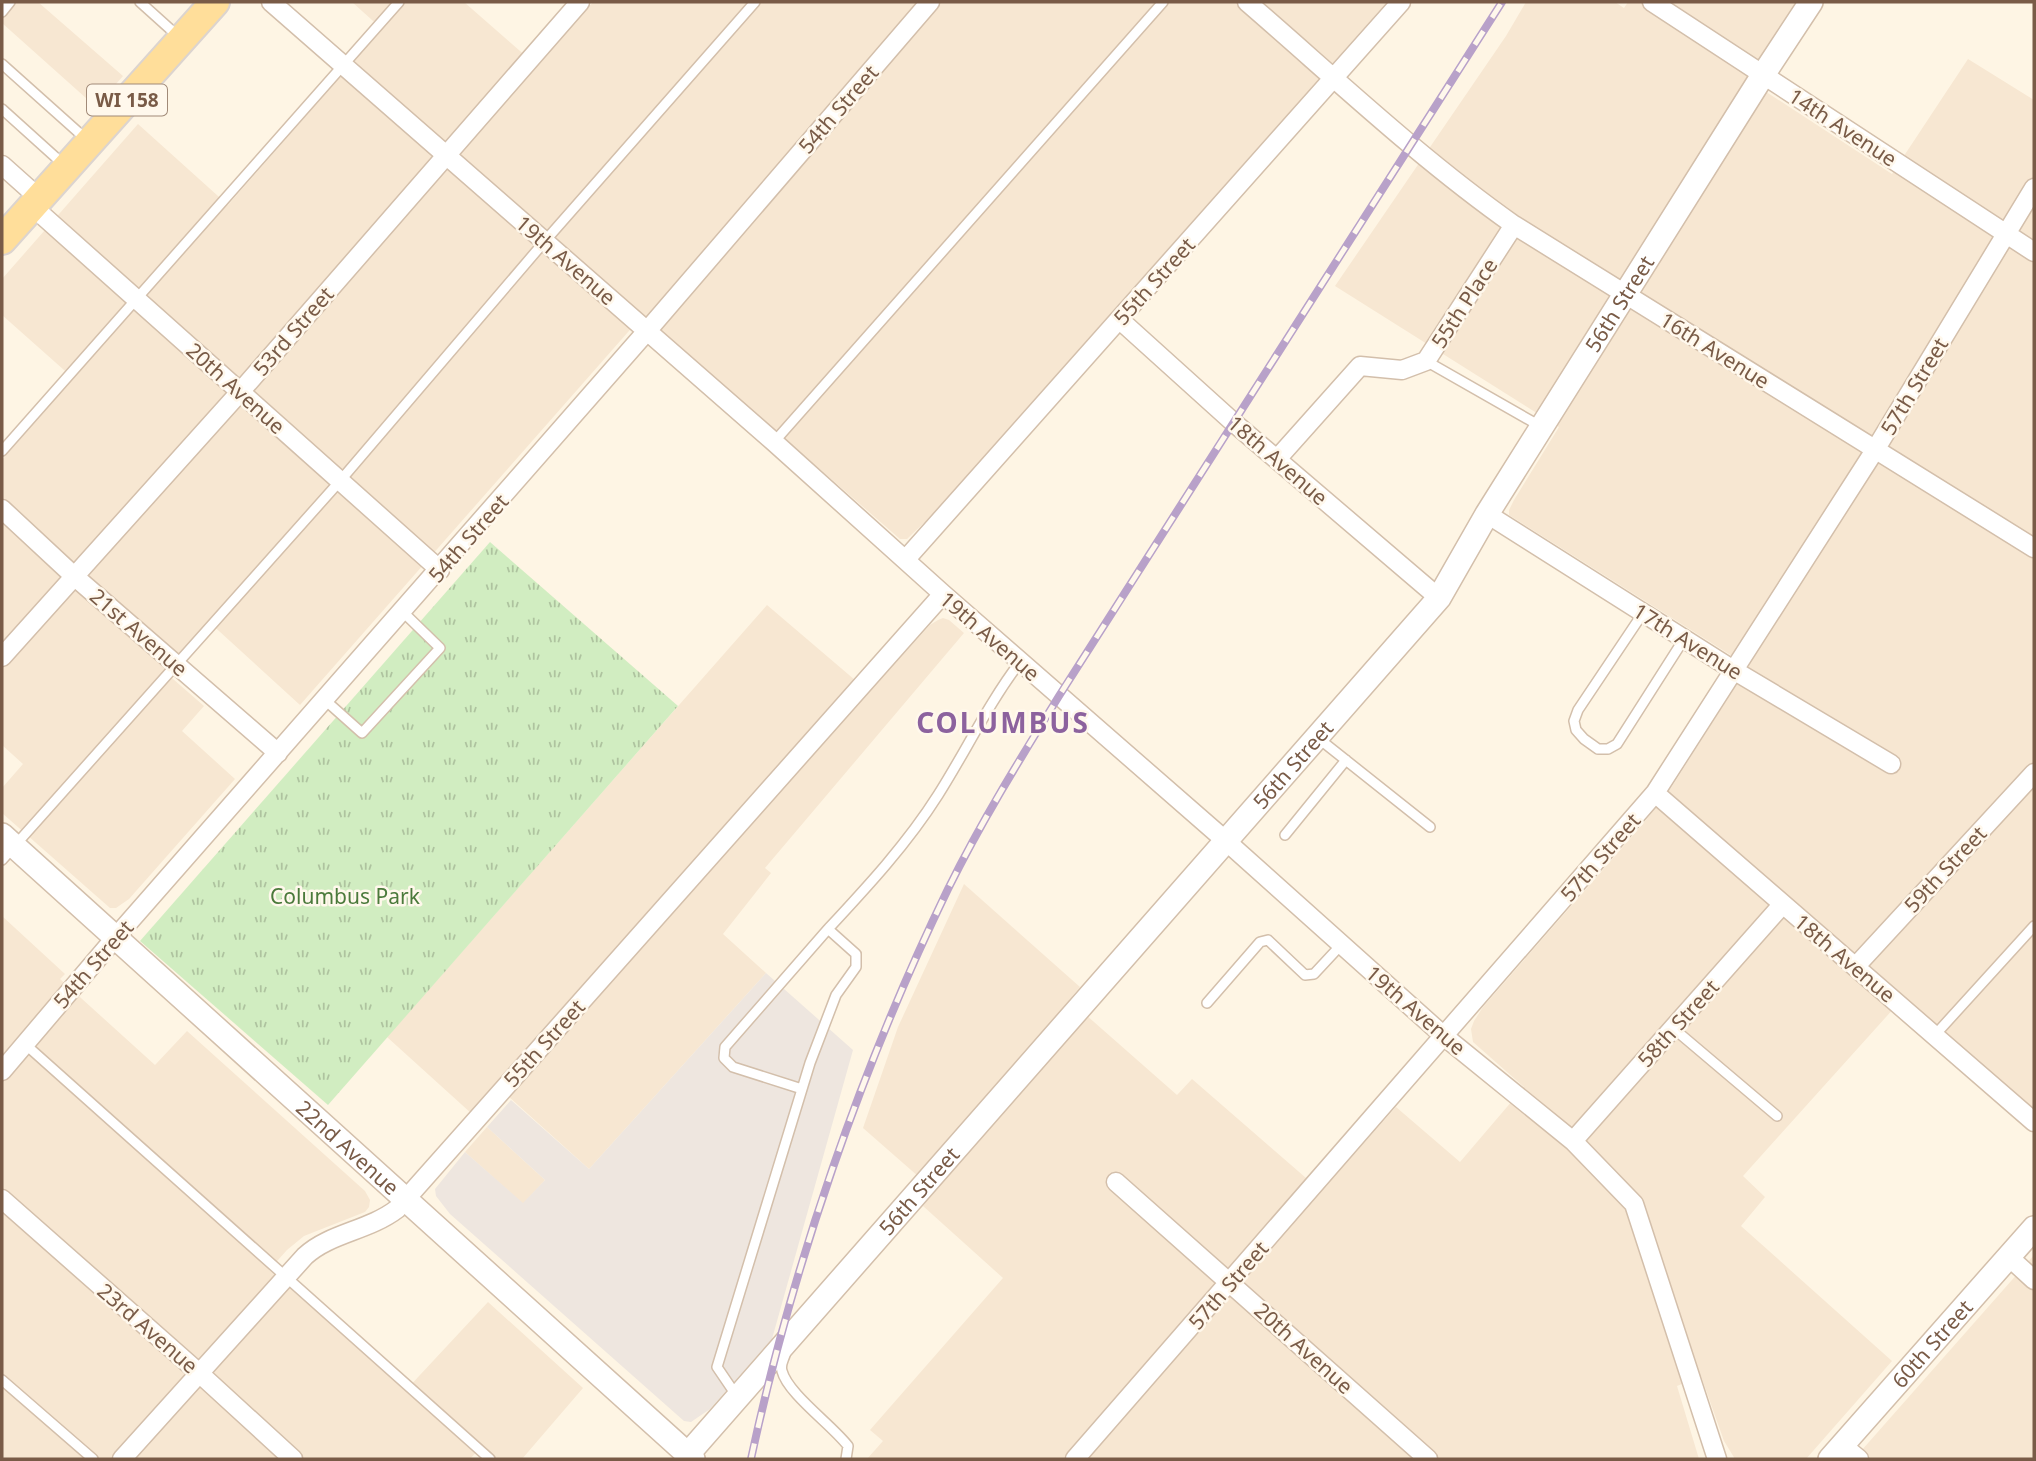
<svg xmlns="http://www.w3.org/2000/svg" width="2036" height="1461" font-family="'Noto Sans',sans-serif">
<defs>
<pattern id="grass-tufts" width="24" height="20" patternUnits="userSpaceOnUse" patternTransform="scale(1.75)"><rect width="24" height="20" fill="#d1edc1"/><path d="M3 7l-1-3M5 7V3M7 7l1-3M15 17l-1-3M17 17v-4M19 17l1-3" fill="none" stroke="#aec39f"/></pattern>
</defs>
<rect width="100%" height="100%" fill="#fef5e4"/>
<path fill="#f7e7d2" d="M16,2H38L123,76L96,107L2,23V18Z
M352,2H464L536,65L593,2H1387L931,516L907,539H900L643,315L300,705L208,621L165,672L204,706L182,731L235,779L129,899L116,908H110L2,813V788L23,764L2,745V460L73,378L2,315V279L138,124L228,205L382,29Z
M1526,2H1615L1624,8L1628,2H1799L1748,80L1892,174L1968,59L2034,100V1110L1904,997L1743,1176L1765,1197L1741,1226L1892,1361L1806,1459H1735L1724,1441L1701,1376L1677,1386L1699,1459H867L883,1441L870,1430L1003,1278L923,1206L935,1191L863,1128L898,1027L964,884L1080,987L1069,1000L1177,1095L1192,1079L1321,1191L1396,1107L1460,1162L1524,1087L1473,1042L1471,1029L1474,1021L1483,1007L1642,825L1671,788L1748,666L1509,515V510L1514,500L1559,427L1335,286L1506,36Z
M767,605L869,692L930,625L938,620L943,618L949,620L964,633L765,868L771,873L723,934L766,973L589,1169L497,1086L472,1114L387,1037Z
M2,916L65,974L60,979L155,1065L187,1031L365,1191L370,1200L369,1207L365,1212L304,1236L287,1250L269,1270L406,1390L488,1302L583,1388L522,1459H495L481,1447L470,1459H2Z
M487,1127L545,1180L523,1204L465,1152Z
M2034,1255V1459H1854Z"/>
<path fill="#eee6df" d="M766,973L853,1050L772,1339L710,1409L691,1422L684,1421L450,1214L436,1196L435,1189L465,1152L523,1203L545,1180L487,1127L511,1100L589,1169Z"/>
<path fill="url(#grass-tufts)" d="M490,542L678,706L328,1105L140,941Z"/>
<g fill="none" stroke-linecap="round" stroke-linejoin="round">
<defs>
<path id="service" d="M140,2L180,38
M2,12L10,2
M2,64L87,140
M2,109L63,164
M1426,361L1540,426
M774,442L1163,2
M2,451L399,2
M1643,613L1578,710L1574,721L1576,730L1584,739L1598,749H1608L1617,744L1684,639
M325,700L362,733L440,648L403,612
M1318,738L1430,827
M1285,835L1346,760
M2,860L340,481L545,241L755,2
M1207,1003L1260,942L1268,940L1305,975L1314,974L1341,945
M1673,1028L1777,1116
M1935,1035L2034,926
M25,1044L490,1459
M802,1089L733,1067L724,1058L725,1047L828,929
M785,1355C783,1361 780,1365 782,1371C788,1394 832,1425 848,1446L846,1459
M2,1380L93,1459
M736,1395L717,1367L810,1063L836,995L856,967V954L828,929C867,887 907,844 938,795C966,751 988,704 1020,662"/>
<path id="minor" d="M271,2L774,442L943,594L1226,841L1445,1037L1573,1141L1634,1204L1717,1459
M1247,2C1335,78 1419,158 1514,225L2034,548
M1652,2L2034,252
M2,165L39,198
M32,206L440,570
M1120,320L1233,422L1439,598
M1277,459L1360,366L1402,370L1426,361L1514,225
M2,509L74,576L278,753
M1487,514L1735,671L1891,764
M906,559L1401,2
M2,657L240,392L580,2
M1655,793L2034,1122
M1856,966L2034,773
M2,1071L115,938L647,331L930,2
M1573,1141L1782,905
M1116,1182L1428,1459
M2,1199L198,1372L293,1459
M2009,1257L2034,1280
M1842,1445L1859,1459
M122,1459L305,1256C330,1233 368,1231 397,1209L943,594
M1075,1459L1655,793L1875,450L2034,188"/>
<g id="tertiary">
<path id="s1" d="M2,835L693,1459"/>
<path id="s2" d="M688,1454L1439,598L1487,514L1763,75L1811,2"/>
<path id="s3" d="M1830,1459L2034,1228"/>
</g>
<path id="primary" d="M2,240L215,2"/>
</defs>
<use href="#service" stroke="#d3bfab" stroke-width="12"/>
<use href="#minor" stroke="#d3bfab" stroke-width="21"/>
<use href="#tertiary" stroke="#d3bfab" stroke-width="26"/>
<use href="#primary" stroke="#dcd4cf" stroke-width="32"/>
<use href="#service" stroke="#fff" stroke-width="9"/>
<use href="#minor" stroke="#fff" stroke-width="18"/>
<use href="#tertiary" stroke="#fff" stroke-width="23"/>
<use href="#primary" stroke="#ffde9a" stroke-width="28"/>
<defs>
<path id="rail" d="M751,1459C792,1267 862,1066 948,889C981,822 1020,759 1059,696L1502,2"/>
</defs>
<use href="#rail" stroke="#b8a1c9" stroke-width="8"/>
<use href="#rail" stroke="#fff8ec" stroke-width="5" stroke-dasharray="16" stroke-linecap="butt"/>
</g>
<g text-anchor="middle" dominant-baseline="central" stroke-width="5" stroke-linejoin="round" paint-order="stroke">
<rect fill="#fff8ec" stroke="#a18a78" stroke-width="2" x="87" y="84.5" width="80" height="31" rx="5"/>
<g font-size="19" font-weight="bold" fill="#795b47">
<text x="127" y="100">WI 158</text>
</g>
<g font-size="21" fill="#795b47" stroke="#fff8ec">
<text transform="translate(838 109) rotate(-49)">54th Street</text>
<text transform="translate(1843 127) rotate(33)">14th Avenue</text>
<text transform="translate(566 260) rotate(41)">19th Avenue</text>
<text transform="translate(1154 281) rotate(-48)">55th Street</text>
<text transform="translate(1464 303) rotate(-57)">55th Place</text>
<text stroke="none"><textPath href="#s2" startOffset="1484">56th Street</textPath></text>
<text transform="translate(293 331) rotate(-49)">53rd Street</text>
<text transform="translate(1715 350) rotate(32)">16th Avenue</text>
<text transform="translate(1914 386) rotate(-59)">57th Street</text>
<text transform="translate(236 388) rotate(42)">20th Avenue</text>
<text transform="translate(1278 460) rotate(41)">18th Avenue</text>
<text transform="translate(468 538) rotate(-49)">54th Street</text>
<text transform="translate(139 632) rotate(41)">21st Avenue</text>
<text transform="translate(990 636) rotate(41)">19th Avenue</text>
<text transform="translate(1688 641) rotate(32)">17th Avenue</text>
<text stroke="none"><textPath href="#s2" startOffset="917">56th Street</textPath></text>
<text transform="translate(1600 857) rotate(-49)">57th Street</text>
<text transform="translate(1945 869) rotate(-47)">59th Street</text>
<text transform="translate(1845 958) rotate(40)">18th Avenue</text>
<text transform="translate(93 964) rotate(-49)">54th Street</text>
<text transform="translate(1416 1010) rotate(41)">19th Avenue</text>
<text transform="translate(1678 1023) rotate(-48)">58th Street</text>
<text transform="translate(544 1043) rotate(-48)">55th Street</text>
<text stroke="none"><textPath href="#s1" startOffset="466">22nd Avenue</textPath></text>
<text stroke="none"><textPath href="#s2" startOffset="350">56th Street</textPath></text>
<text transform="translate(1228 1285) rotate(-49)">57th Street</text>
<text transform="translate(148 1328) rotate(41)">23rd Avenue</text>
<text stroke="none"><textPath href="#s3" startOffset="154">60th Street</textPath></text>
<text transform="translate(1304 1348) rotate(42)">20th Avenue</text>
</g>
<g font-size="21" fill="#4b7a3b" stroke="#fff8ec">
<text x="345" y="896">Columbus Park</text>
</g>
<g font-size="28" font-weight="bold" letter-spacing="2" fill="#8c629e" stroke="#fff8ec">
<text x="1003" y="722">COLUMBUS</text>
</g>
</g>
<rect width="2036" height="1461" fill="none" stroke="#795b47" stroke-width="7"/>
</svg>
